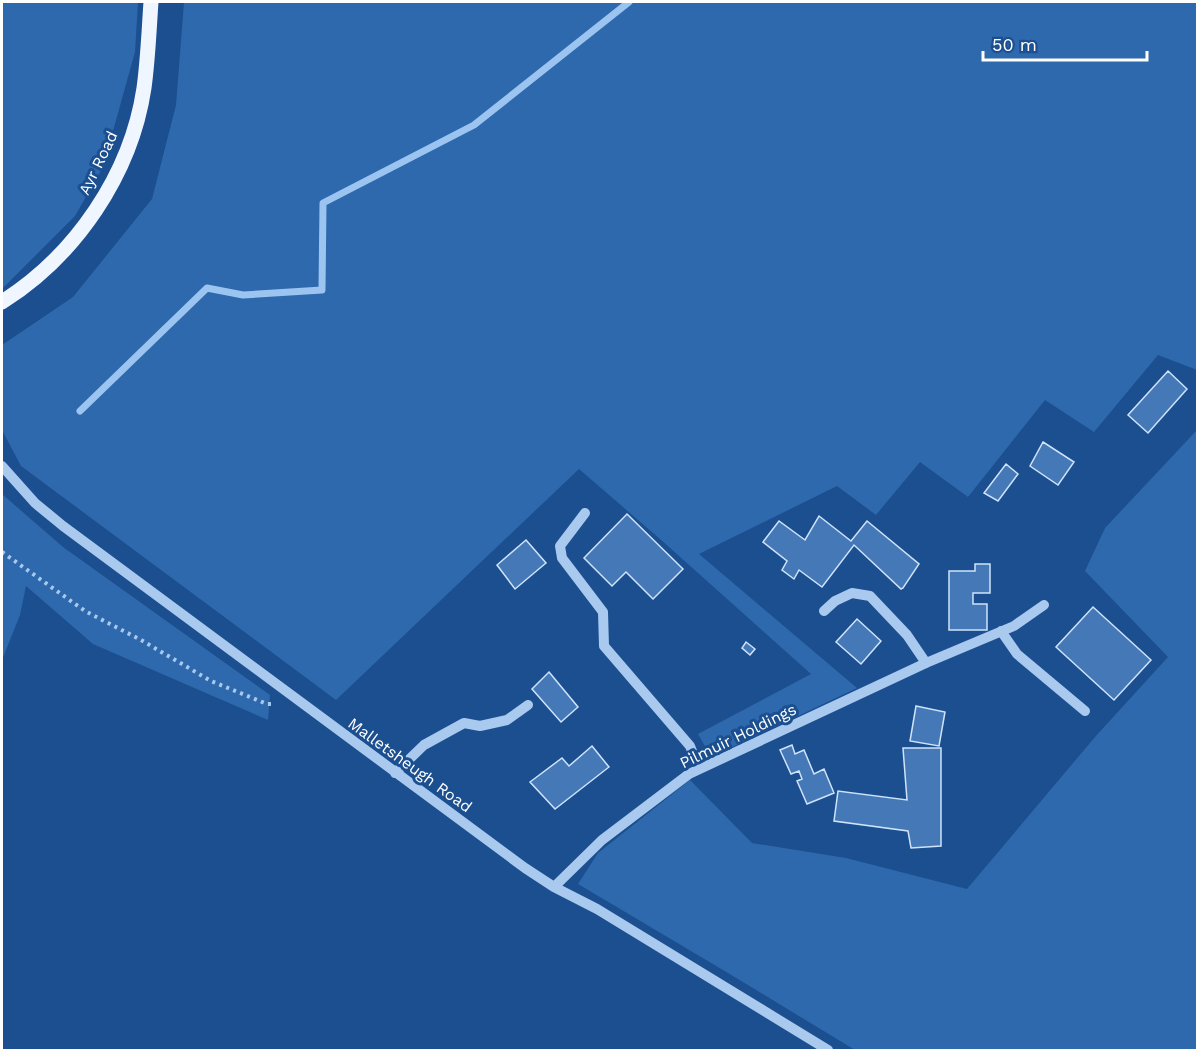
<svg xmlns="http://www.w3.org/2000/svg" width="1199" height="1052" font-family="'Work Sans',sans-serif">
<rect width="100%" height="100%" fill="#1b4f8f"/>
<path fill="#2e69ad" d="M2,2H138L135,52L103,167L75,216L2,289Z
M184,2H1197V370L1158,355L1094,432L1045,400L968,497L920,462L876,515L837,486L699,554L857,688L711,757L698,734L811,674L660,539L579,469L336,700L21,466L2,430V345L73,297L152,199L176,105Z
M1197,430V1050H855L728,973L578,884L598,853L690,780L752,843L846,858L967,889L1095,737L1168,657L1085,571L1105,528Z
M2,494L63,547L270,695L268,720L93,644L26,586L20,615L2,660Z"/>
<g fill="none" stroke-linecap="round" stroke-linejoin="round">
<path stroke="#9cc4f0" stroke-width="7" d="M80,411L207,288L243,295L322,290L323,203L474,125L629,2"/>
</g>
<path fill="#4478b7" stroke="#cfe3fa" stroke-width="1.5" d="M1168,371L1187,389L1148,433L1128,415Z
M1043,442L1074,462L1058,485L1030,466Z
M1006,464L1018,474L998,501L984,493Z
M627,514L683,569L653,599L626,572L612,586L584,558Z
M819,516L851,541L867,521L919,564L903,588L901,589L854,545L822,587L799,570L794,579L782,570L787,561L763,542L779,521L805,540Z
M526,540L546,563L515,589L497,565Z
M975,564H990V593H973V604H987V630H949V571H975Z
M1093,607L1151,660L1114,700L1056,647Z
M857,619L881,641L861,664L836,642Z
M746,642L755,649L750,655L742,648Z
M549,672L578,707L561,722L532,689Z
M916,706L945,712L939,746L910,741Z
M792,745L795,754L804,750L814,774L824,769L834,793L807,804L797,781L802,779L799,771L791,774L780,750Z
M592,746L609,767L555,809L530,782L562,758L569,766Z
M903,748H941V846L911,848L908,831L834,821L838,791L907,800Z"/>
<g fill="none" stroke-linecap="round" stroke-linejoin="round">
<path stroke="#a9c9ee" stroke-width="4" stroke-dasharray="3 4.5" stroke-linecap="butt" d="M2,552L85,611L141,640L211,681L267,704H275"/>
<path stroke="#a9c9ee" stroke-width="10" d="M2,466L35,503L63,526L525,868L554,887L597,909L828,1050
M585,513L560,546L562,558L603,612L604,646L690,746L699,769
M824,611L835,601L852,593L870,596L907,635L926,663
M1001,631L1017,654L1085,711
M395,773L424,745L464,723L480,726L507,720L528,705
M554,887L602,840L689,774L926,663L1014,626L1044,605"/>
<path stroke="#f0f6ff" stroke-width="15" d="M2,302C75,256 131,175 144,88C148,59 149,30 151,2"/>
</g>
<g text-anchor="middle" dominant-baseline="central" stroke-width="6" stroke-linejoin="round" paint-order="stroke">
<g font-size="16" fill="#fff" stroke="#1b4f8f">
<text transform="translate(98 163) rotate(-64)">Ayr Road</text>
<text transform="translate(738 736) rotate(-26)">Pilmuir Holdings</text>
<text transform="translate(410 765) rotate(36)">Malletsheugh Road</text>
</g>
</g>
<rect width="1199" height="1052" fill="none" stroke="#ffffff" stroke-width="6"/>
<path d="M983 51v9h164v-9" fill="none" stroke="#ffffff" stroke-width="3"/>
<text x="992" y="51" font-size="18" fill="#ffffff" stroke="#1b4f8f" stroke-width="4.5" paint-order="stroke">50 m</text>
</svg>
